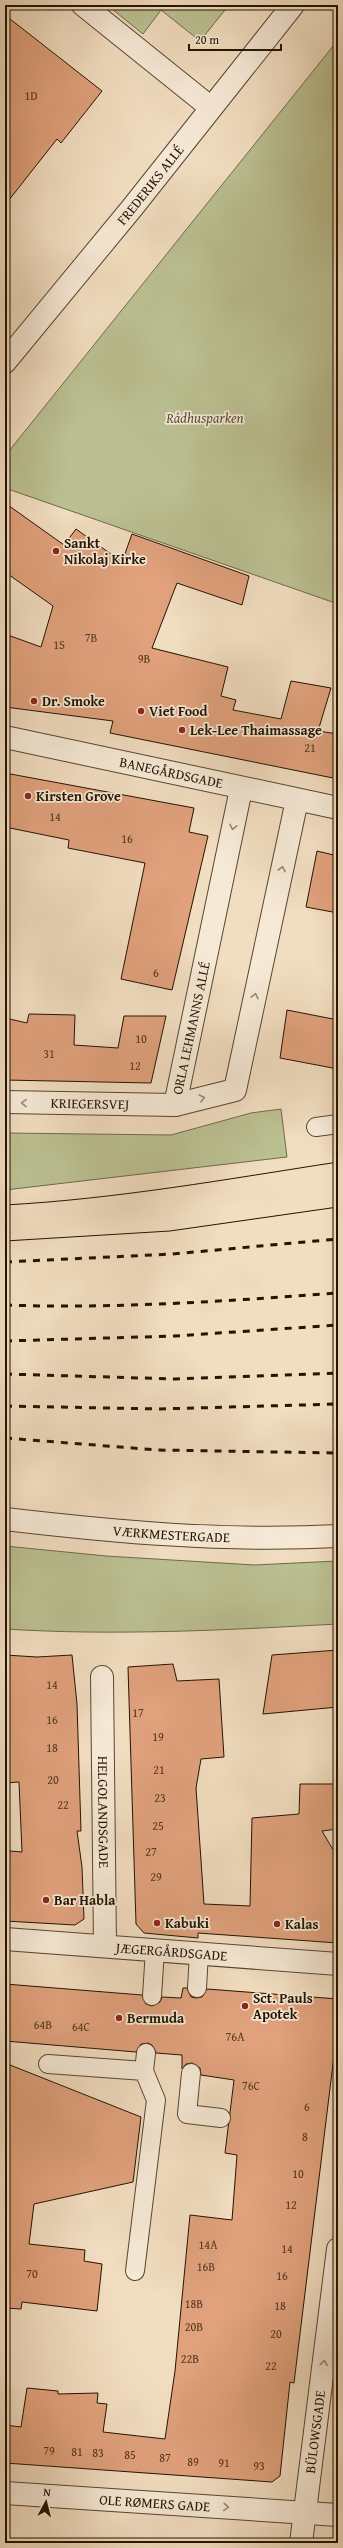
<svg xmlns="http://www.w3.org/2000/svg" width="343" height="2548" font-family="'Gentium Book Plus',serif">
<rect width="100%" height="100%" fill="#f1ddc0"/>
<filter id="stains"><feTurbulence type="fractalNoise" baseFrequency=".005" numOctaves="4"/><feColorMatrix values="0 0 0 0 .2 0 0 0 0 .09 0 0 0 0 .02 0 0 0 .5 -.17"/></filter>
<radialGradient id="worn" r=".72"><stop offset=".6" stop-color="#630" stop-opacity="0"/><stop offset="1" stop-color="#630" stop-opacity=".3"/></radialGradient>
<path fill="#bbc092" stroke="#6f6a4a" d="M107,5H229L200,41L161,10L143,34Z
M338,40V604L8,489L5,488V456Z
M281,1109L287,1157L5,1190V1133L171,1135L251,1113Z
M5,1546L106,1556L254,1565L338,1561V1624C227,1630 116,1636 5,1629Z"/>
<path fill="#e0a17c" stroke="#231301" d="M5,15L102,91L61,143L57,139L5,205Z
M5,503L64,545L76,529L122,562L132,534L249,576L242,605L177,583L152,648L228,667L221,696L236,700L233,710L281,719L291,681L331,688L318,731L338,734V779L110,733L113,721L5,707V634L41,647L53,606L5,572Z
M5,773L194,808L189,832L208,836L172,990L121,979L145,863L68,848L69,840L5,827Z
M317,851L338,856V913L306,907Z
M287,1010L338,1020V1069L280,1058Z
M29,1014L75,1015L74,1045L118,1048L124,1016H166L151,1083L5,1080V1018L27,1023Z
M338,1650V1707L263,1714L272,1655Z
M5,1655L37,1657L72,1655L77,1704L81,1831H77L82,1867L84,1919L75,1925L5,1921V1856H9L10,1851L22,1852L19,1782L5,1783Z
M173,1664L177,1681L219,1679L224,1757L201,1759L196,1788L204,1904L250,1906L252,1818L299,1814L300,1784H338V1829L322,1831L338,1858L335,1898H338V1943L198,1933V1938L144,1933L136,1924L128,1667Z
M5,1984L142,1995L146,2004L152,2006L160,2002L162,1997L181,1998L183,1988H187L191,1997L196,1998L202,1997L207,1989L338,1999V2023L294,2383L290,2382L280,2476L272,2482L5,2463V2425L21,2427L27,2388L58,2391V2394L98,2393L97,2403L107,2404L103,2432L165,2439L175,2371L190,2215L232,2220L237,2155L225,2153L234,2080L201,2075L200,2068L192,2063L186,2064L182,2069V2055L156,2053L152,2045L148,2043L141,2044L136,2052L5,2041Z
M5,2063L141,2117L133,2182L34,2204L29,2244L85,2250L84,2261L102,2264L97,2311L22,2302L21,2309L5,2308Z"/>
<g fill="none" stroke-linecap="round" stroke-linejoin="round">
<defs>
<path id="service" d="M316,1127L338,1124
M197,1988L199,1953
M152,1996L155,1950
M48,2064L144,2071
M191,2073L187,2114L221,2118
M135,2271L156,2100L144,2071L146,2053"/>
<g id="minor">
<path d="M83,5L210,107"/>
<path d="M241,789L175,1105L235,1090L297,800"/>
<path id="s1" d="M5,1102L175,1105"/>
<path id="s2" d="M5,1519C116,1532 226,1542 338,1536"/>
<path id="s3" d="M102,1677L105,1946"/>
<path id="s4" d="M5,1939L338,1964"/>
<path id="s5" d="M5,2493L338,2515"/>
<path id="s6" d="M301,2543L338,2249"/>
</g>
<g id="tertiary">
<path id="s7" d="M5,362L132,208L293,5"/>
<path id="s8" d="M5,737L338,808"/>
</g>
</defs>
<use href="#service" stroke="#564631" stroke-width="20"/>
<use href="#minor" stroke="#564631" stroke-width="24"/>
<use href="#tertiary" stroke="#564631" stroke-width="24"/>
<use href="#service" stroke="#f6e9d6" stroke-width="18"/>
<use href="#minor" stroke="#f6e9d6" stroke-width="22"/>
<use href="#tertiary" stroke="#f6e9d6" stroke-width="22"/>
<path stroke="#231301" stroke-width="1" d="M5,1205C116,1199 228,1179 338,1162
M5,1241L170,1231L338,1207"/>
<path stroke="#231301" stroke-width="3" stroke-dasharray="7 7" stroke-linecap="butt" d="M5,1262L172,1254L338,1239
M5,1305C116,1309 227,1301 338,1293
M5,1341L175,1336L338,1325
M5,1374L176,1379L338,1373
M5,1406L159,1409L338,1404
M5,1438L158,1450L338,1453"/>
</g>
<defs><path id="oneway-chevron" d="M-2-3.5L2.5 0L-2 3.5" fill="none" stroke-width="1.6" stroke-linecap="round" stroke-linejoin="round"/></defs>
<g stroke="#978976">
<use href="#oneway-chevron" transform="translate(233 827) rotate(102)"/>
<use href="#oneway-chevron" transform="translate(282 869) rotate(-78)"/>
<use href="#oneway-chevron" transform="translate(255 996) rotate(-78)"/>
<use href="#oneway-chevron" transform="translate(202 1098) rotate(-14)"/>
<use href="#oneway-chevron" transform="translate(24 1103) rotate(-179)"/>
<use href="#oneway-chevron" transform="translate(324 2363) rotate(-83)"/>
<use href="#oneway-chevron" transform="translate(226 2507) rotate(4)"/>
</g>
<g fill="#8f2418" stroke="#f6e9d6" stroke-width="1.5">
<circle cx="56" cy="551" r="4"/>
<circle cx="34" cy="701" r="4"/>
<circle cx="141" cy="711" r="4"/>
<circle cx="182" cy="730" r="4"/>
<circle cx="28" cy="796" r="4"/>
<circle cx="46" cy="1900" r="4"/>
<circle cx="157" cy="1923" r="4"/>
<circle cx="277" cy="1924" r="4"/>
<circle cx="245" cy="2006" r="4"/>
<circle cx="119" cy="2018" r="4"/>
</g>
<g text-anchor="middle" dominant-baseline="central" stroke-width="3.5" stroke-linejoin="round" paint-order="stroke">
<g font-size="12" fill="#523620">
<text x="31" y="95">1D</text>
<text x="91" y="637">7B</text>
<text x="59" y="644">1S</text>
<text x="144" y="658">9B</text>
<text x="310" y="747">21</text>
<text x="55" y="816">14</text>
<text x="127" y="838">16</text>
<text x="156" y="972">6</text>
<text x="141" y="1038">10</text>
<text x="49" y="1053">31</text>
<text x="135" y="1065">12</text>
<text x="52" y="1684">14</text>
<text x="138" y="1712">17</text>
<text x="52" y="1719">16</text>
<text x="158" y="1736">19</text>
<text x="52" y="1747">18</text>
<text x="159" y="1769">21</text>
<text x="53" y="1779">20</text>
<text x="160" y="1797">23</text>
<text x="63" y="1804">22</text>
<text x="158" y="1825">25</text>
<text x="151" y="1851">27</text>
<text x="156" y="1876">29</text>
<text x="43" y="2024">64B</text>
<text x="81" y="2026">64C</text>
<text x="235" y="2036">76A</text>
<text x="251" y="2085">76C</text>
<text x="307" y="2106">6</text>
<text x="305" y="2136">8</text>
<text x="298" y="2173">10</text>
<text x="291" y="2204">12</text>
<text x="208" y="2244">14A</text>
<text x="287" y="2248">14</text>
<text x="206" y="2266">16B</text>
<text x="32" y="2273">70</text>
<text x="282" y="2275">16</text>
<text x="194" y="2303">18B</text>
<text x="280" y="2305">18</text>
<text x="194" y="2326">20B</text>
<text x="276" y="2333">20</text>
<text x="190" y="2358">22B</text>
<text x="271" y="2365">22</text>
<text x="49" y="2450">79</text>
<text x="77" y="2451">81</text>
<text x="98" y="2452">83</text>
<text x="130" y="2454">85</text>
<text x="165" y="2457">87</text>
<text x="193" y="2461">89</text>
<text x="224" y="2462">91</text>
<text x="259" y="2465">93</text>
</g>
<g font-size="14" fill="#231301" stroke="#f6e9d6">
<text stroke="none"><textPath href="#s7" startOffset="229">FREDERIKS ALLÉ</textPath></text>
<text stroke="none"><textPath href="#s8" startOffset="170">BANEGÅRDSGADE</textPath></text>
<text transform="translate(191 1028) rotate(-78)">ORLA LEHMANNS ALLÉ</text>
<text stroke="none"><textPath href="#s1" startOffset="85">KRIEGERSVEJ</textPath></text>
<text stroke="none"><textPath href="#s2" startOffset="167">VÆRKMESTERGADE</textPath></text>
<text stroke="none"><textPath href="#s3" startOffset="135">HELGOLANDSGADE</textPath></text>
<text stroke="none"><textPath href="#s4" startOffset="167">JÆGERGÅRDSGADE</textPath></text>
<text stroke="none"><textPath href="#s6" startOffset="112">BÜLOWSGADE</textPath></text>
<text stroke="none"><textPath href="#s5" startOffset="150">OLE RØMERS GADE</textPath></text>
</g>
<g font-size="14" font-style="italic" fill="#585034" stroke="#f6e9d6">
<text x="205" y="418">Rådhusparken</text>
</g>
<g font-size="14" font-weight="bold" fill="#231301" stroke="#f6e9d6" text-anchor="start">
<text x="64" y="543">Sankt<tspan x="64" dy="16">Nikolaj Kirke</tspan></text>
<text x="42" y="701">Dr. Smoke</text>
<text x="149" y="711">Viet Food</text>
<text x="190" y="730">Lek-Lee Thaimassage</text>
<text x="36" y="796">Kirsten Grove</text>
<text x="54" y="1900">Bar Habla</text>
<text x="165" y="1923">Kabuki</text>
<text x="285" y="1924">Kalas</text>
<text x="253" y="1998">Sct. Pauls<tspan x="253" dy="16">Apotek</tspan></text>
<text x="127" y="2018">Bermuda</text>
</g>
</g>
<rect width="343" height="2548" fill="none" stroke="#f1ddc0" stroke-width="20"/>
<rect x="6" y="6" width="331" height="2536" fill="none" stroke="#231301" stroke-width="2"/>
<rect x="10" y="10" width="323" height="2528" fill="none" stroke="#231301"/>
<g transform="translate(46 2502) rotate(7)" stroke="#f6e9d6" stroke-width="3" paint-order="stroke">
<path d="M0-3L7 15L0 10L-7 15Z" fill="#231301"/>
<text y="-6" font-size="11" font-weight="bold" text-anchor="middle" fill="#231301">N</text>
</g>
<path d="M189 44v6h92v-6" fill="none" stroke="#231301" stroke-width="2"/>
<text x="195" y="44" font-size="12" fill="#231301" stroke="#f6e9d6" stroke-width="3" paint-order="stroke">20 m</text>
<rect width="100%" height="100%" filter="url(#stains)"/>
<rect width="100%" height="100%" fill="url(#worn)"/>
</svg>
